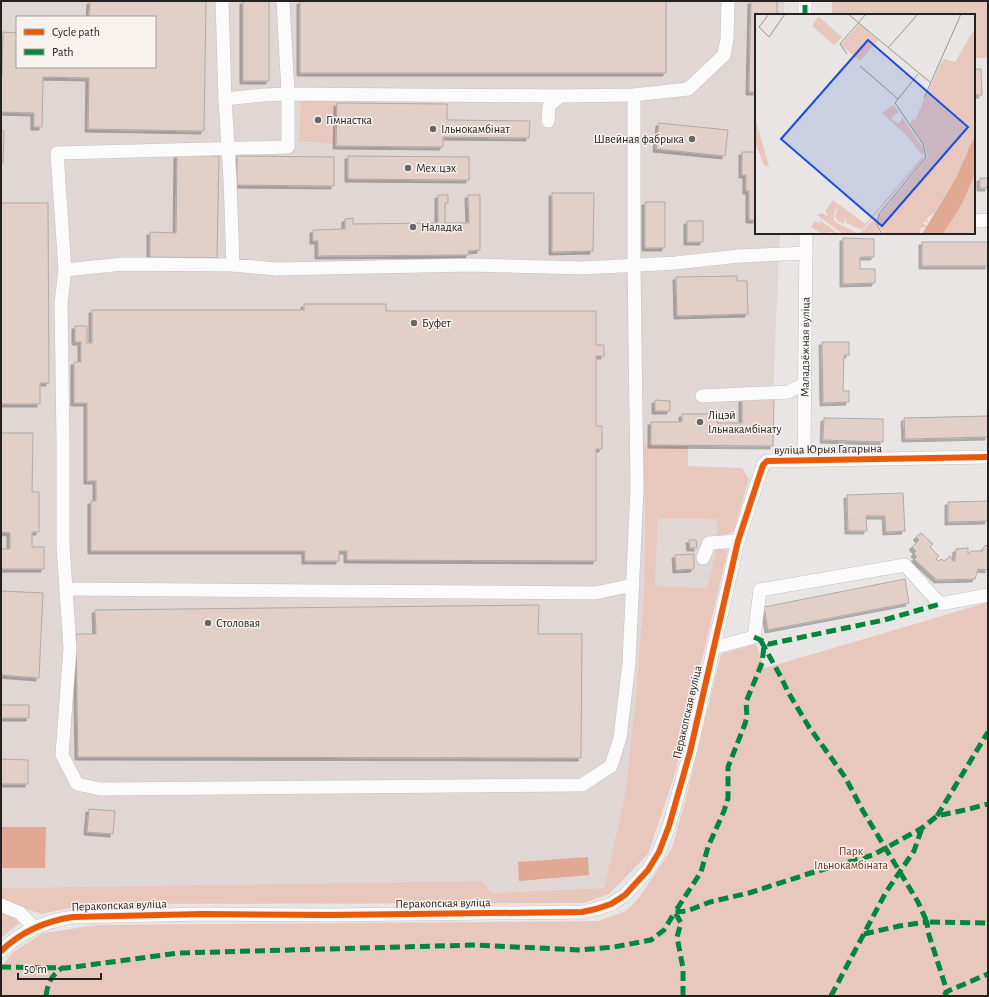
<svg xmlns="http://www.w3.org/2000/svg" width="989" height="997" font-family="'Alegreya Sans',sans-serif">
<defs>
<filter id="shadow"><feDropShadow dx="-3" dy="3" stdDeviation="0" flood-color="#0004"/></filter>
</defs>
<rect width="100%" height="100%" fill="#e9e5e4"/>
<path fill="#e0d6d4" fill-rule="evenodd" d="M1,1H784V15H756V233H780L774,369L773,446L643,445L645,516L644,590L636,696L625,795L604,888L491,893L481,881L1,888ZM17,17H155V67H17Z
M658,518L717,519V546L707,588L655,586Z"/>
<path fill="#e8c8bd" d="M832,1H988V58H974V15H832Z
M301,99L335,100V144L299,141Z
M643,445H688V466L742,468L749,479L734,531L717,539V519L658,518L655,586L707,588L717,546L728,550L674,777L648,854L609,894L584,903L89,904L41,914L1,900V888L482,881L491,893L604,888L625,795L636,696L644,590L645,516Z
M988,602V996H1V968L12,953L43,933L98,925L598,921L626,911L638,899L672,848L687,794L721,654L756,644L765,668L932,619Z
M1,909L22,921L1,938Z"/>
<path fill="#e1a894" d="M1,827H46L45,868H1Z
M588,857L589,875L519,881L518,862Z"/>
<path fill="#e1cfc8" stroke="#aeabab" filter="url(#shadow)" d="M90,1H206L204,131L88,129L89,78L43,77L42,127H34V113L1,112V76H2L3,32L17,33V67H155V17H89Z
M243,1H269V81H243Z
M300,1H666V73H300Z
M751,1H777V15H756V92H749Z
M974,69H981L982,95H974Z
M337,103L447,104V120L530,121L529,138L443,137V147L336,146Z
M659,123L728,130L725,156L656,149Z
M1,131H4L3,163H1Z
M742,152H756V220H749V191H746V175H742Z
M177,155L219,156L217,258L150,257V232L176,233Z
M237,156L334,157V186L237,185Z
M348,156L469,157V180L348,179Z
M980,178H988V188H980Z
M552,193H594L593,251L552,252Z
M438,195H448V203H445V223H469L468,195H480V250L468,251L469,255L318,256V241H313V230L345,229V219L353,218V224L438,223Z
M645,202H665V248H645Z
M1,203H48L49,383H40V404H1Z
M687,221H703V242H687Z
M843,238L874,239V257H860V269H875V283L843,284Z
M922,242H988V266H922Z
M737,276V281H747L748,314L677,316L676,277Z
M304,304H386V311H596V345H604V356H596V426H602V449H596V561L347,560V551H339V561H305V551H91V501H96V481H87V403H74V362H81V342H75V326H87V343H92V310H304Z
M822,342H849V355H844L843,391H849V402L823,403Z
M742,399H774L773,446L651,445V422H682V414H717V423H742Z
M655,400L670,401V411H655Z
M988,416V437L905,439L904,418Z
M824,418L883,419V442L823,440Z
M1,433H33L32,492H39V532H32V547H44V569H1V549H10V533L1,532Z
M903,493L905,531L886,532L885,516H866L867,531H848L847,495Z
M988,501V521L948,522V502Z
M921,533L933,544L930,547L939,556L936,559L939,561L941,559L944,561L950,556L953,561H955L956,549L968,548V554L971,551H983L982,549L986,545L988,547V570L978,569L975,579L937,580L914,559L917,557L914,554L916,551L912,547L919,540L916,537Z
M689,540H696L697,548H690Z
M694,554V569L676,570L675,555Z
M905,579L909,603L768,630L764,607Z
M1,591L43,593L39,678L1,675Z
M539,605L538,634H582L581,758L78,757L76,634H96L95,610Z
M1,705H29V718H1Z
M1,759L28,760V784H1Z
M89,809L115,811L113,834L87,832Z"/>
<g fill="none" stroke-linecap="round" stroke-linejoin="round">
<defs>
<g id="minor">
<path d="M222,1L225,99"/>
<path d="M283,1L288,94L264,95L225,99L230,179L233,265L276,269L471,265L583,268L675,263L739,256L806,253"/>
<path d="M805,15V1"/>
<path d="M548,121L549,106L560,96L634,95L688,89L724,55L727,39L728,1"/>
<path d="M974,221L988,220"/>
<path d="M233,265L123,264L65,270L61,303L63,441V546L70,648L62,755L77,784L100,789L582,785L611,766L620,738L629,663L637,488L634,266V95"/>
<path d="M65,270L57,153L288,147V94L560,96"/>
<path d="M702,396L788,392L804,384"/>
<path id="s1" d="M804,460L806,233"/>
<path d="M703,558L709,543L738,541"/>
<path d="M66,589L595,593L633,585"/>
<path d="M713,648L754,637L760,590L905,565L940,604L988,595"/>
<path d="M1,905L20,913L34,927"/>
<path d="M1,951C22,931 45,921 73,917L203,914L329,915L582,912L596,909L611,904L625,895L648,870L659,852L669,826L690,752L738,541L763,465L767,461L988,457"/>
</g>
</defs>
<use href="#minor" stroke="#c4c1c0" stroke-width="14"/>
<use href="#minor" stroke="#fcfbfb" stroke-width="13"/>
<path stroke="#00873e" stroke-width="5" stroke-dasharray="10 5" stroke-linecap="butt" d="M805,15V1
M754,637L769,644L884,620L940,604
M761,641L781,677L788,692L809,727L845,777L863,811L918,902L927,922L988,923
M937,816L988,732
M864,934L899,926L927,922L928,932L946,988V996
M1,967L66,968L179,953L475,945L580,950L614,947L651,940L664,930L675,912L687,911L710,902L749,893L811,873L873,855L922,828L937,816L969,809L988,804
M944,995L948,991L988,974
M46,996C48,982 51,976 62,968
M683,996V968L677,937L681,923L675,912L701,872L708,847L724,811L728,798V767L745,724L747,716L746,702L762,663L764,646
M831,996L886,892L914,851L922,828"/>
<defs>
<path id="cycleway" d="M1,951C22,931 45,921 73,917L203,914L329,915L582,912L596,909L611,904L625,895L648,870L659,852L669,826L690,752L738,541L763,465L767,461L988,457"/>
</defs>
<use href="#cycleway" stroke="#f8f2ef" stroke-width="8"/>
<use href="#cycleway" stroke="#e8590c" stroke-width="6"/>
</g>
<g fill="#696665" stroke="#f8f2ef" stroke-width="1.5">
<circle cx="318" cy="120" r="4"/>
<circle cx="433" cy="129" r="4"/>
<circle cx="692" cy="139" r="4"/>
<circle cx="408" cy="168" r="4"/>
<circle cx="413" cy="227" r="4"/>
<circle cx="414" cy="323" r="4"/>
<circle cx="700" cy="422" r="4"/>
<circle cx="208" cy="623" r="4"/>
</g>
<g text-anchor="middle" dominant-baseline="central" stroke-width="3" stroke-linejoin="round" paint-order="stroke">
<g font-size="12" fill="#242221" stroke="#f8f2ef" text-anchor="start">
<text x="326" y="120">Гімнастка</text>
<text x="441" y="129">Ільнокамбінат</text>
<text x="684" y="139" text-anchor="end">Швейная фабрыка</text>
<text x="416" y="168">Мех.цэх</text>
<text x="421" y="227">Наладка</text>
<text x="422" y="323">Буфет</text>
<text x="708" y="415">Ліцэй<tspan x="708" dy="14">Ільнакамбінату</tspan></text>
<text x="216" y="623">Столовая</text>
</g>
<g font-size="12" fill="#242221" stroke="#f8f2ef">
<text stroke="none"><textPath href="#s1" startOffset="113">Маладзёжная вуліца</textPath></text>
<text transform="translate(828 449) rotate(-1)">вуліца Юрыя Гагарына</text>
<text transform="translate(687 712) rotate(-77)">Перакопская вуліца</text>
<text transform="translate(443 903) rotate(-1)">Перакопская вуліца</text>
<text transform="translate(119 905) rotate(-2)">Перакопская вуліца</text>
</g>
<g font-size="12" fill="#773012" stroke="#f8f2ef">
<text x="851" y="851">Парк<tspan x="851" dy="14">Ільнокамбіната</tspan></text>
</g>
</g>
<g transform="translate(755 14)">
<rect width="220" height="220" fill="#e9e5e4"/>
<path d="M63,2L87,23L79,31L57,12ZM104,10L123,26L105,47L86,31ZM220,14V121L203,161L179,199L172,204L173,209L169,207L168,210L171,211L170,214L166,213L164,220H129L124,213V202L173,142L170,132L155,110L157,105L160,106L187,47L189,45L200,48ZM138,91L144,98L136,104L143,110L147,105L145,100L169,135L168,145L107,216L91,209L90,203L89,210L83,207L80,203L83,192L79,199V206L82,209L104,220L121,203L125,220H88L62,201L66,199L73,202L70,197L78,186L110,210L168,142L152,122L127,99ZM0,103L3,115L16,158L13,151L11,153L9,151L0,128ZM220,160V220H188L207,190ZM60,207L64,209L66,207L84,220L74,218L67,220L56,213Z" fill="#e8c8bd"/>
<path d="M220,121V160L207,190L188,220H167L201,164Z" fill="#e1a894"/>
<path fill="none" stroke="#9a9796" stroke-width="1" d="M14,0L4,13L14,23L30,0M93,0L176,69M133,34L163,0M92,40L85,30L111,0M105,52L143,85M169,84L206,0M127,220L122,211L124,200L171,143L168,130L140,89L163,60"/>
<path fill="#1d4ed8" fill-opacity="0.15" stroke="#1d4ed8" stroke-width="2" d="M113,26L213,113L127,212L26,125Z"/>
<rect width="220" height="220" fill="none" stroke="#242221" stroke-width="2"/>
</g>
<rect width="989" height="997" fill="none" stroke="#242221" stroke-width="4"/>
<rect x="16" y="16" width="140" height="52" fill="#f8f2ef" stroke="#a39f9d"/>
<rect x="24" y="29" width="20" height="6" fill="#e8590c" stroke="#a39f9d"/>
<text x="52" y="36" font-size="12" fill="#242221">Cycle path</text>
<rect x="24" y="49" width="20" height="6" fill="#00873e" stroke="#a39f9d"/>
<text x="52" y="56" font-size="12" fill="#242221">Path</text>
<path d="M18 973v6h83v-6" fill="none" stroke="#242221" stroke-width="2"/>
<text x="24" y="973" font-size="12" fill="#242221" stroke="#f8f2ef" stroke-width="3" paint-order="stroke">50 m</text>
</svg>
